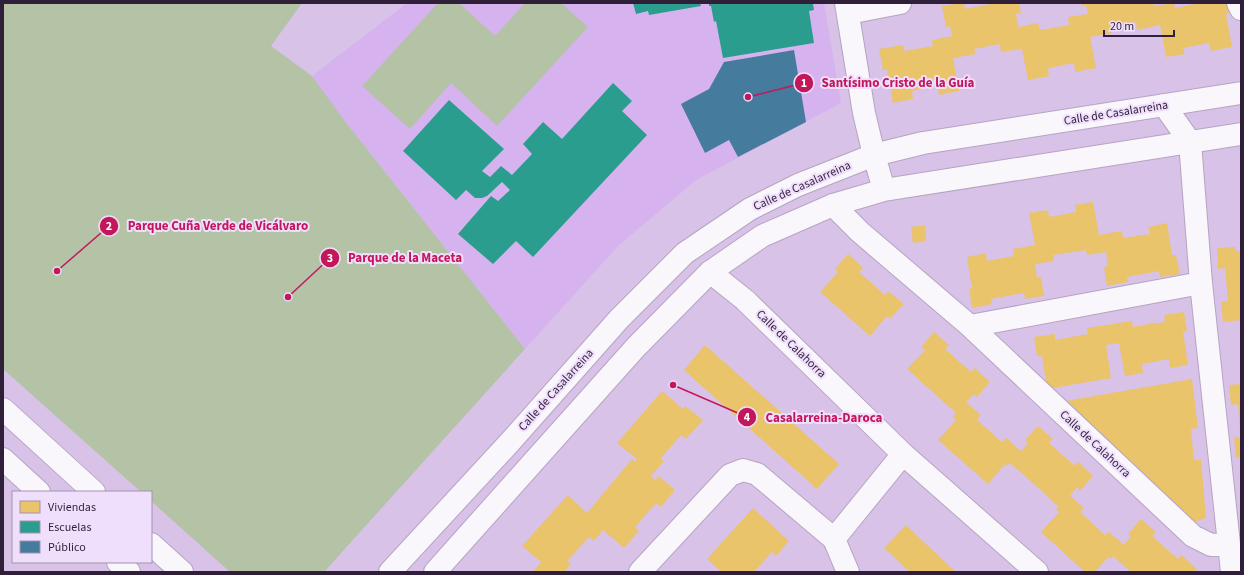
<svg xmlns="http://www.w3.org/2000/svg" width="1244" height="575" font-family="'Source Sans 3',sans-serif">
<rect width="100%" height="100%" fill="#d8c2e8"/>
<path fill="#d6b3ee" d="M407,3H824L841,103L696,180L618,246L525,349L344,120L312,76Z"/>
<path fill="#b4c2a6" d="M3,3H302L271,46L312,76L344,120L525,349L324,572H230L151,501V492H141L3,369Z
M438,3H459L495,36L525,3H561L588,27L497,126L451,83L410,129L362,86Z"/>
<path fill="#e9c46a" d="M961,3H964L965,9L995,3H1019L1021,13L1016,14L1018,27L1038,23L1040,30L1069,25L1068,17L1088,14L1086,5L1082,6L1081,3H1153L1154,6L1174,3L1175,8L1200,3H1228L1229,13L1226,14L1232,47L1211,51L1209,43L1183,48L1185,54L1166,57L1160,25L1137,30L1136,22L1111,26L1112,33L1090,37L1096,68L1075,72L1074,63L1048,68L1049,76L1028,80L1022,49L1001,52L1000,44L974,49L976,54L953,58L959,91L939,95L938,86L912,91L913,99L893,103L887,70H883L879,49L903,45L904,51L933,46L932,40L952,36L950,26L946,27L942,6Z
M1093,202L1099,235L1122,231L1123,238L1150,234L1148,227L1167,223L1172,255H1176L1180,274L1160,277L1159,271L1127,277L1128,282L1107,286L1104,267L1108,266L1106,252L1087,255L1086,250L1053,255L1054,261L1035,264L1037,278L1041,277L1044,296L1025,299L1024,293L991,299L992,304L972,308L969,289L972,288L967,257L986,253L987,261L1014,256L1013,249L1035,245L1029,213L1048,210L1049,217L1066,214L1076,212L1075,205Z
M925,225L926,241L913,243L911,227Z
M1236,247V251H1241V320L1223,322L1221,302L1228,301L1225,268L1218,269L1217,248Z
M848,254L863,268L859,272L885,295L888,291L904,304L890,319L887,316L870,336L820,292L838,272L835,269Z
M1184,312L1187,331H1183L1188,365L1170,368L1169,359L1142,364L1143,373L1125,376L1119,343L1106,345L1111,378L1047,389L1042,356H1037L1034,337L1055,334V340L1088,334L1087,328L1132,321L1133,327L1150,324L1165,322L1164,315Z
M934,332L949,345L945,349L971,372L975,368L990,382L977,397L974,394L966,402L981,415L977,420L1002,442L1006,438L1021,451L1028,443L1025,440L1038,426L1053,439L1049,443L1075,466L1078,462L1093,476L1080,491L1077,487L1070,496L1084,508L1080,512L1105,535L1109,532L1124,545L1131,536L1128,534L1141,519L1156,532L1152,536L1178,559L1181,555L1197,569L1194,572H1131L1113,556L1110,559L1108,557L1095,572H1085L1041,532L1059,512L1056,510L1059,507L1035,485L1010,463L1007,466L1005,464L988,484L938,440L956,420L953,417L956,413L907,369L925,350L921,347Z
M705,345L839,464L817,489L684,370Z
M1192,379L1198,428L1191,429L1194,460H1201L1206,518L1194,522L1060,402Z
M1241,384V433H1240L1238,404L1231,405L1229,385Z
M662,391L683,409L685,406L703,420L686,439L681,435L661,458L664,461L651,476L655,480L659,476L675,490L661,507L656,503L635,527L639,531L624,548L603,530L594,541L589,537L567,561L571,564L564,572H533L541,562L522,546L568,495L587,513L632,459L635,462L637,459L617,443Z
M1241,437V457L1236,458L1234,438Z
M753,508L789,541L776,556L772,552L754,572H721L707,559Z
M906,525L928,546L956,572H910L884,548Z"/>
<path fill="#2a9d8f" d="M633,3H700L701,6L649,15L648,11L636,14Z
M709,3H816L813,4L814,10L809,11L814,43L723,58L716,21L714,22L711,6H709Z
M613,83L632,101L622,111L647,135L533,257L516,241L493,264L458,234L491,196L498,201L510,190L502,182L487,196L482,198H475L466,190L456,200L403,151L449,100L504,149L482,171L490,177L501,166L512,175L532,154L523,144L543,122L562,139Z"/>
<path fill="#457b9d" d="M794,50L806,122L738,157L729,140L705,153L681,104L709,89L724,62Z"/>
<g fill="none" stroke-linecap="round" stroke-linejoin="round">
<defs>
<path id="street" d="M846,3L864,113L874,155
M1238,3L1241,9
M848,13L900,3
M1164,105L1190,142L1201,283L1232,572
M833,205L860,232L970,326L1193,536L1211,545L1228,544
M710,272L745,300L903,454L1037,572
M970,326L1201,283
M834,539L903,454
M640,572L730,475L743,470L757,474L834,539L848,572"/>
<path id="secondary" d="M3,409L94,492
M3,459L39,492
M151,544L182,572
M118,562L129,572"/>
<path id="primary" d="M874,155L884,190
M390,572L510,442L619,319L685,253L750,209L798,185L874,155L923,143L1241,93
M435,572L636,347L710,272L762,236L833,205L884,190L1241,134"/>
</defs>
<use href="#street" stroke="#b6a4c2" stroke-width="24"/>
<use href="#secondary" stroke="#b6a4c2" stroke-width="24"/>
<use href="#primary" stroke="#b6a4c2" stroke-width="24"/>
<use href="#street" stroke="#f9f6fc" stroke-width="22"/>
<use href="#secondary" stroke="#f9f6fc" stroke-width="22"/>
<use href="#primary" stroke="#f9f6fc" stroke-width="22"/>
</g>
<g text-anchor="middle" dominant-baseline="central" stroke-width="4" stroke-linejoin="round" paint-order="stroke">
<g font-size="12" fill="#2f1f39" stroke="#f0dffc">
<text transform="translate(1116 113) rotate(-9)">Calle de Casalarreina</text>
<text transform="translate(802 186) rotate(-24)">Calle de Casalarreina</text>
<text transform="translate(791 344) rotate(44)">Calle de Calahorra</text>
<text transform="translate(556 390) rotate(-48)">Calle de Casalarreina</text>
<text transform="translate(1095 444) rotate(43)">Calle de Calahorra</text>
</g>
</g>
<path fill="none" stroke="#c2185b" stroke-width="1.5" d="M748 97L804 83M57 271L109 226M288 297L330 258M673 385L747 417"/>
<g fill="#c2185b" stroke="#f0dffc" stroke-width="1.5">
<circle cx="748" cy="97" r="4"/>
<circle cx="57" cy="271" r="4"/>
<circle cx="288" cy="297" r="4"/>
<circle cx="673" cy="385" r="4"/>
<circle cx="804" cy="83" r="10"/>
<circle cx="109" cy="226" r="10"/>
<circle cx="330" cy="258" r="10"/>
<circle cx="747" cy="417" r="10"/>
</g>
<g font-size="12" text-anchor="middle" font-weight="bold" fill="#fff">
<text x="804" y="87">1</text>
<text x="109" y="230">2</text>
<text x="330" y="262">3</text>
<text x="747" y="421">4</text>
</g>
<g font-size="13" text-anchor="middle" font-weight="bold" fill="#c2185b" stroke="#f0dffc" stroke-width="4" stroke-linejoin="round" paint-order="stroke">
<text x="898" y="87">Santísimo Cristo de la Guía</text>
<text x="218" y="230">Parque Cuña Verde de Vicálvaro</text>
<text x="405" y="262">Parque de la Maceta</text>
<text x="824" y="422">Casalarreina-Daroca</text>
</g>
<rect width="1244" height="575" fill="none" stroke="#2f1f39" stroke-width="8"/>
<rect x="12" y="491" width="140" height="72" fill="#f0dffc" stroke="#a392ae"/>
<rect x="20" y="501" width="20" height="12" fill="#e9c46a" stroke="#a392ae"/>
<text x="48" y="511" font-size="12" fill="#2f1f39">Viviendas</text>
<rect x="20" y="521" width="20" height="12" fill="#2a9d8f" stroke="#a392ae"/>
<text x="48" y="531" font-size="12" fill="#2f1f39">Escuelas</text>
<rect x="20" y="541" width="20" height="12" fill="#457b9d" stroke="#a392ae"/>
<text x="48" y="551" font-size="12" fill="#2f1f39">Público</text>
<path d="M1104 30v6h70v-6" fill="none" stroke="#2f1f39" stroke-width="2"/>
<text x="1110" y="30" font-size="12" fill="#2f1f39" stroke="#f0dffc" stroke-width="3" paint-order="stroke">20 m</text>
</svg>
